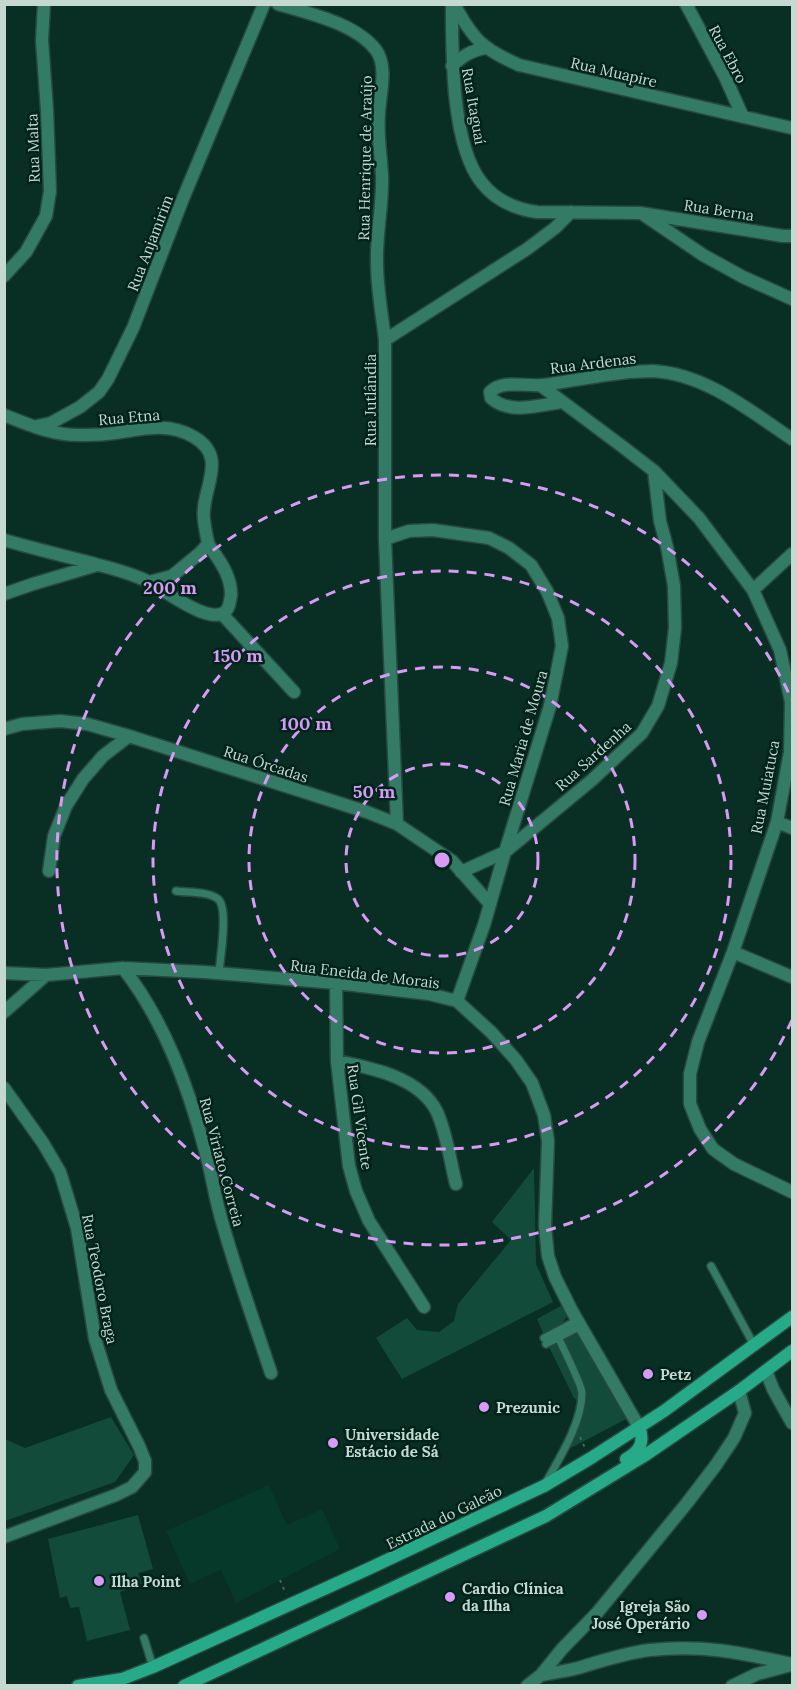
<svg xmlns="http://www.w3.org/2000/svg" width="797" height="1690" font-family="Lora,serif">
<rect width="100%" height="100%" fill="#092e24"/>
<path fill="#07392b" d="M269,1485L287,1525L322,1509L340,1549L236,1603L221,1570L190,1584L166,1531Z"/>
<path fill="#134b3b" d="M534,1168L536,1264L553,1302L402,1379L376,1338L407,1318L417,1330L439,1332L454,1321L458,1304L511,1240L492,1222Z
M566,1303L571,1311L560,1326L544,1335L537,1319Z
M580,1330L628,1418L569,1449L581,1413L586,1390L563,1339Z
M557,1340L580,1390L577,1400L574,1398L548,1345Z
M111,1417L134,1455L115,1482L5,1521V1439L25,1448Z
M138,1515L153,1569L138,1573L142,1584L120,1592L130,1630L87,1641L79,1607L70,1608L67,1596L60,1598L48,1539Z"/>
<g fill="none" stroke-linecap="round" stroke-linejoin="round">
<defs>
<path id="lane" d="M176,891C188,893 208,891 218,899C229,908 220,959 219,973
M711,1266L754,1345
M544,1338L578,1320
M546,1344L581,1326
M545,1484C559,1459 582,1423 582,1393C582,1385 563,1348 558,1337
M144,1638L153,1667"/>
<path id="street" d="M278,4C310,14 355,23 376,50C388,66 380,94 379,113C377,134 381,155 382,176C383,205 376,234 377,263C377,289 382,314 385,340
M452,4C452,52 451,145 482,183C496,201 516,209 537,212L640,213L783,236H792
M454,4C473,39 482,49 519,65L792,128
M686,4L725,77L743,117
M452,66C463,56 470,51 485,48
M644,215L703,255L743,277L792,299
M4,276L26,252L46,216L50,191L47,110L42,40L44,4
M540,385L623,447L654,471L699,518L753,590L780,650L791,702L790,752L777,822L733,952L698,1042L690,1074V1104L700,1129L713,1149L734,1164L792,1192
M562,402C540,405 509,415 491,398L490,392C503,379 526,387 543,385C572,381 600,375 630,372C637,372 645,371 653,371C706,374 750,411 792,439
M4,415C29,425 52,435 79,435C87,435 97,435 106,434C138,431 164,420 194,437C230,458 200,490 204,520C205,527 206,535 208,542C209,546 212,550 215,554C224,567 231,579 231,595C230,600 230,604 228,608C216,631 163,589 149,582C129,572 109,568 88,562C60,555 32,548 4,540
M37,426L51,423L80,407L99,392L108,379L133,328L182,201L264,4
M385,539L409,531L433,530L489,538L509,548L531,565L547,591L558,618L562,646L550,706L505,852L484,925L457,1001
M149,582L172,576L200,553L208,544
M753,590L792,554
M4,594L33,584L97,565
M222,614L294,692
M4,729L22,724L60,721L87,724L129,736L367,812L397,824L452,861L490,904
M777,822L792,828
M397,824L385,539V340L527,249L555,228L571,212
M49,871L54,836L66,806L83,779L103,756L129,736
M461,872L505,852L592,780L642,733L658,706L671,663L675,628L674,586L667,547L660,521L654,471
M733,952L792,977
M123,968C164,1020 188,1086 205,1150C212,1174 215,1200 223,1225C237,1275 255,1324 271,1373
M4,973L46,975L123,968L204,972L336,983L429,994L457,1001L491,1032L516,1060L532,1083L544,1115L548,1141L545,1226L548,1256L555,1277L572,1311L639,1427
M336,983L337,1061L349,1166L356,1191L369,1221L424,1307
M4,1012L46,975
M337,1061C371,1068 420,1077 437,1112C447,1134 450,1161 456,1184
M4,1088L43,1143L60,1172L77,1228L95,1339L111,1390L139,1446L145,1461V1472L132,1487L116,1495L4,1537
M766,1371L773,1389L792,1423
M541,1675C553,1673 566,1671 578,1668C601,1661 625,1653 650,1650C702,1644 742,1653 792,1664
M527,1686L541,1675L562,1649L597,1613L687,1503L716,1465L734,1438L745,1413L739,1391
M732,1686L757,1674L791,1665"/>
<path id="secondary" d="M626,1459C640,1451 645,1442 639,1427
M78,1686L122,1679L153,1667L368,1569L544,1486L591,1458L664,1411L792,1317
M184,1686L546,1516L644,1456L679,1432L739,1391L792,1351"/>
</defs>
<use href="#lane" stroke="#274940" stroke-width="10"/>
<use href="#street" stroke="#274940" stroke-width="15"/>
<use href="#secondary" stroke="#274940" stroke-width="15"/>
<path stroke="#46655c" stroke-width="2" stroke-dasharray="3 4.5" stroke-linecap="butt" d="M580,1437L585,1448
M280,1580L286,1594"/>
<use href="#lane" stroke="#337b64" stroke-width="7"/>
<use href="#street" stroke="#337b64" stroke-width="12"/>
<use href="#secondary" stroke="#26aa87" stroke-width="12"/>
</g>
<g fill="none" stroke="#d99af7" stroke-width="3" stroke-dasharray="10 8">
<circle cx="442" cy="860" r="96"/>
<circle cx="442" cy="860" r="193"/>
<circle cx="442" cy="860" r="289"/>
<path d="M792 1020A385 385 0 1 1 792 700"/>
</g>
<g fill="#d99af7" stroke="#00241a" stroke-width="2">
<circle cx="648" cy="1374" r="6"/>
<circle cx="484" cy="1407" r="6"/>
<circle cx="333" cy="1443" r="6"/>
<circle cx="99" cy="1581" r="6"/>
<circle cx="450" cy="1597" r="6"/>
<circle cx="702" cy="1615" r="6"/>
</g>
<g text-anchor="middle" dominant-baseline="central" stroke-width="5" stroke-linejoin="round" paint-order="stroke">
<g font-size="15" fill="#c5d9d1" stroke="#00241a">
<text transform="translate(728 54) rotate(62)">Rua Ebro</text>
<text transform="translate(614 72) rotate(13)">Rua Muapire</text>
<text transform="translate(474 106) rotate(80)">Rua Itaguaí</text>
<text transform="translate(33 148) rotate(-92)">Rua Malta</text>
<text transform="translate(365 158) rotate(-89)">Rua Henrique de Araújo</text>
<text transform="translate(719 210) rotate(9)">Rua Berna</text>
<text transform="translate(150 243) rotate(-69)">Rua Anjamirim</text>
<text transform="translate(593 363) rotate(-7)">Rua Ardenas</text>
<text transform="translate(370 400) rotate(-90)">Rua Jutlândia</text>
<text transform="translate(129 417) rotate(-5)">Rua Etna</text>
<text transform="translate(523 738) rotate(-74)">Rua Maria de Moura</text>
<text transform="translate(593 756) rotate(-42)">Rua Sardenha</text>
<text transform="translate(266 764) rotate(18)">Rua Órcadas</text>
<text transform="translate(765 787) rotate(-79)">Rua Muiatuca</text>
<text transform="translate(365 974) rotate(7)">Rua Eneida de Morais</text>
<text transform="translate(360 1117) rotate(82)">Rua Gil Vicente</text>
<text transform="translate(222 1162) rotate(75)">Rua Viriato Correia</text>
<text transform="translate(100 1279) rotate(79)">Rua Teodoro Braga</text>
<text transform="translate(444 1517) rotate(-26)">Estrada do Galeão</text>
</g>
<g font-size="15" font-weight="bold" fill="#c5d9d1" stroke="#00241a" text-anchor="start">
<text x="660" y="1374">Petz</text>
<text x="496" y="1407">Prezunic</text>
<text x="345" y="1434">Universidade<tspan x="345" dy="17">Estácio de Sá</tspan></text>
<text x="111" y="1581">Ilha Point</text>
<text x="462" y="1588">Cardio Clínica<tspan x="462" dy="17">da Ilha</tspan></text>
<text x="690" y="1606" text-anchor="end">Igreja São<tspan x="690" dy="17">José Operário</tspan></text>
</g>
</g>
<circle cx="442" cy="860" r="9" fill="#d99af7" stroke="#00241a" stroke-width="3"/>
<g font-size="18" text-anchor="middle" font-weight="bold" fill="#d99af7" stroke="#00241a" stroke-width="5" stroke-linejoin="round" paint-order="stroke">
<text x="170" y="594">200 m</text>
<text x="238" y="662">150 m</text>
<text x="306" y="730">100 m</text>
<text x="374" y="798">50 m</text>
</g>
<rect width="797" height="1690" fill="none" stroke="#c5d9d1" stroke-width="12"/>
</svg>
